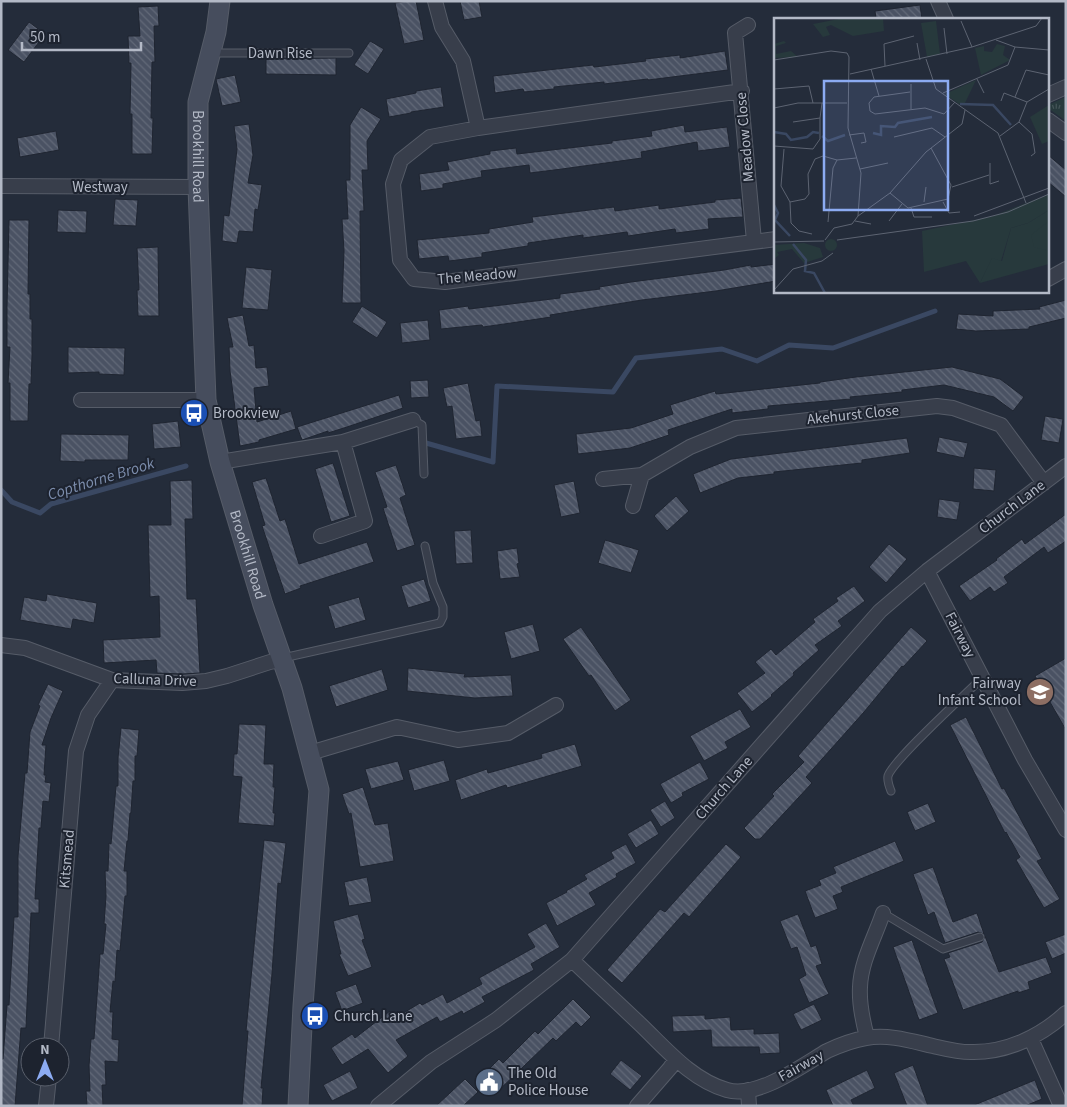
<svg xmlns="http://www.w3.org/2000/svg" width="1067" height="1107" font-family="'Source Sans 3',sans-serif">
<defs>
<pattern id="park-tufts" width="24" height="20" patternUnits="userSpaceOnUse" patternTransform="scale(1.25)"><rect width="24" height="20" fill="#27393c"/><path d="M3 7l-1-3M5 7V3M7 7l1-3M15 17l-1-3M17 17v-4M19 17l1-3" fill="none" stroke="#445457"/></pattern>
<pattern id="building-back-hatch" width="6" height="6" patternUnits="userSpaceOnUse" patternTransform="scale(1.25)"><rect width="6" height="6" fill="#4a5263"/><path d="M-1 5l2 2M0 0l6 6M5-1l2 2" fill="none" stroke="#626978"/></pattern>
</defs>
<rect width="100%" height="100%" fill="#242c3a"/>
<path fill="url(#park-tufts)" d="M1066,97V121L1048,108V105Z"/>
<g fill="none" stroke-linecap="round" stroke-linejoin="round">
<path stroke="#3a4862" stroke-width="5" d="M426,443L493,462L497,386L613,392L636,358L722,349L757,361L789,345L833,348L935,311
M1,490L12,502L40,513L51,504L186,466"/>
</g>
<path fill="url(#building-back-hatch)" stroke="#1f2531" d="M407,1H416L424,40L404,44L395,3Z
M460,1H479L482,17L464,20Z
M920,5L922,19H876L875,11Z
M158,6L159,26H154L155,62H152L151,118H153L152,154H132V114H130L131,63H129L128,36H140L138,7Z
M29,22L45,34L24,62L8,50Z
M370,41L384,49L368,74L354,65Z
M725,51L728,70L648,80V79L604,84V82L554,87V89L524,92L523,89L495,93L493,76L593,65L594,67L646,61L645,59L680,55V58Z
M336,58V75L266,74V59Z
M235,75L241,102L222,106L216,79Z
M441,87L444,107L411,112V113L389,117L386,99L416,93V91Z
M361,107L381,119L367,141L368,170H362L364,211H360L361,303H342L344,251L342,219H348L346,180H350V125Z
M249,124L253,155L248,183L262,185L258,210L255,209L253,232L239,231L237,243L222,241L224,215L229,216L237,149L234,126Z
M684,125L685,132L727,127L730,147L698,151L697,142L641,152L642,158L562,169L530,173L529,165L481,171L482,177L443,184V188L421,191L419,174L449,170L447,162L490,154V151L516,148L517,154L612,143V141L652,136L651,131Z
M56,131L59,150L20,157L17,138Z
M1048,155L1066,170V197L1048,182Z
M741,198L743,217L708,219L709,229L676,233L675,229L628,236L627,232L583,238V235L528,243V246L482,253V257L449,261L448,256L419,259L417,240L489,233V229L533,222L532,217L614,207L615,211L659,205V209L715,202V200Z
M115,199L138,200L136,226L113,225Z
M58,210L87,211L86,233L57,232Z
M9,220H29L28,294H30V319H32V356L31,384H29L28,421H10V383H8L10,347H7V307Z
M158,247L159,316H138L137,290H139L137,248Z
M776,264V281L716,291L642,300L550,315L551,317L511,323L483,327L482,325L441,329L439,310L468,306L469,309L560,298V294L600,289L599,287L631,282L724,270L751,265V267Z
M246,267L272,270L268,310L242,308Z
M1066,300V318L1029,327V329L976,331L956,329L958,314L993,316V311L1040,309L1039,307Z
M362,306L387,322L377,338L352,322Z
M243,315L249,346L254,345L256,368L267,367L269,386L254,388L257,422L291,411L296,429L259,440V442L240,446L230,371L229,347H233L227,318Z
M428,320L430,340L402,343L400,323Z
M68,347L125,348L124,375L99,374V372L68,373Z
M952,367L1000,379L1024,397L1013,411L994,397L944,385L902,390V392L850,397L851,399L768,406V409L732,413V409L668,430L669,435L630,448L578,454L576,434L631,428L673,414L670,405L715,391L716,394L820,383V382L856,377Z
M428,380L429,397L411,398L410,381Z
M468,383L476,421L480,420L482,436L456,439L452,406L447,407L443,388Z
M399,395L403,408L347,427L328,433V431L302,440L297,427Z
M1045,416L1063,419L1059,443L1041,440Z
M178,421L181,447L154,449L152,424Z
M61,434L129,435L128,460H85V462L60,461Z
M939,437L968,443L964,458L936,452Z
M907,438L910,453L862,460V463L774,472V474L738,478L700,493L693,474L731,459Z
M333,463L350,516L331,522L315,469Z
M396,465L406,495L400,498L415,545L397,551L383,508L387,507L375,472Z
M974,468L996,470L994,491L973,489Z
M266,478L280,521L285,519L299,564L367,542L374,562L300,586L301,588L285,594L262,526L265,525L252,482Z
M192,480L193,519H185L187,599H196L200,673L182,674L157,673L156,660L104,663L103,640L160,637L159,596L150,597L148,525H171L170,481Z
M574,481L580,513L561,517L554,485Z
M676,496L689,511L667,531L654,516Z
M939,499L960,502L957,520L937,517Z
M1066,514V541L1048,553L1044,547L1004,577L1008,583L994,592L990,587L970,601L959,586L997,560L996,559L1022,539L1025,544Z
M471,530L473,563L456,564L454,531Z
M605,540L639,550L631,573L598,563Z
M889,544L907,559L886,583L869,567Z
M517,548L519,563L517,564L520,577L500,579L497,551Z
M424,579L431,601L408,608L401,586Z
M854,586L865,601L838,621L842,626L815,645L819,650L793,673L794,675L771,695L772,696L752,712L737,693L765,673L755,662L771,649L776,655L815,622L813,619L838,601L836,598Z
M47,594L97,603L94,623L73,619L71,629L20,620L24,597L46,601Z
M359,597L366,620L335,629L328,606Z
M533,624L540,651L511,659L504,632Z
M581,627L631,700L615,711L591,675L589,676L563,639Z
M911,627L927,641L903,667L902,666L864,712L806,777L812,783L760,839H755L744,828L774,796L772,794L804,762L798,756Z
M1066,658V730L1035,676Z
M408,668L465,674L464,677L511,675L513,696L475,698L407,691Z
M382,669L388,690L336,707L329,686Z
M48,684L63,691L51,718L42,745H46L44,775H46L45,782L51,783L49,802L43,801L41,828H39L35,899H39V913H31L26,1028H21L15,1106H1V1059H3L7,1005H9L14,917H18V856L25,773H27L30,732L40,706L38,705Z
M740,709L751,727L725,742L728,748L704,761L690,736Z
M966,717L1002,789L1004,788L1042,859L1037,861L1060,899L1044,908L1016,860L1020,857L1006,832L1005,833L950,725Z
M239,724L266,725L264,764H274L273,787H275L273,813H275L274,826L238,823L242,777L233,776L234,754H237Z
M121,728L139,730L137,756H135V781H133L131,813H130L128,841H127L124,871H127V896H125L120,951L117,950L115,982L113,981L110,1012H113L112,1039L119,1040L118,1062L105,1061L106,1085H102L103,1106H87L86,1091H90L89,1066L91,1039H94L100,954H103L106,924H104L106,896L105,871H108L109,843L111,844L116,786H118V758Z
M575,744L582,766L507,788L506,785L461,800L455,780L487,769L488,773L542,758L541,754Z
M444,760L450,781L414,791L408,770Z
M398,761L404,780L371,789L365,769Z
M700,762L709,779L682,793L683,796L671,803L660,784Z
M363,787L375,825L388,823L394,861L360,867L351,813L349,814L342,794Z
M665,801L675,818L661,827L650,810Z
M928,803L936,822L915,831L907,812Z
M651,820L659,834L636,848L627,834Z
M264,840L286,843L281,884L278,883L272,974L261,1088H263L262,1106H242L248,1031H246Z
M895,841L904,861L841,887L843,892L833,896L838,909L815,918L805,891L821,885L819,880L836,873L833,867Z
M626,844L636,863L616,874L617,877L589,893L596,905L557,926L546,903L567,892L566,891L587,879L584,875L614,858L611,852Z
M726,844L741,857L689,917L684,913L622,983L607,970L660,909L665,912Z
M933,867L953,922L977,913L984,934L978,932L945,943L934,912L928,915L913,874Z
M367,877L372,902L349,906L344,882Z
M358,914L365,939L362,940L372,967L348,976L339,954H341L333,921Z
M798,914L811,947L816,945L822,964L816,966L829,994L809,1003L799,979L806,975L797,947L791,949L780,921Z
M546,923L560,947L531,964L534,970L482,997L485,1002L463,1014L462,1011L440,1022L437,1017L396,1040L408,1056L388,1073L368,1049L342,1065L331,1048L352,1034L355,1038L390,1011L395,1018L420,1003L422,1005L443,994L447,1003L482,984L479,978L535,947L527,934Z
M1066,934V953L1052,959L1045,942Z
M985,936L999,972L1046,957L1052,973L1028,982L1030,989L1018,993V991L963,1010L944,959L950,957L948,953L982,942Z
M912,940L938,1013L919,1020L893,947Z
M356,984L363,1003L342,1011L335,992Z
M573,999L591,1017L581,1027L576,1022L556,1041L553,1038L494,1095L478,1080L499,1059L503,1063L535,1031L538,1034Z
M814,1004L822,1020L801,1030L793,1014Z
M705,1015V1019L730,1017L731,1030L754,1029V1034L779,1033L780,1053L760,1054L759,1047H712L711,1030L673,1032L672,1016Z
M621,1060L642,1076L630,1090L610,1074Z
M913,1065L928,1106H907L894,1073Z
M867,1070L875,1088L851,1100L854,1106H833L826,1090Z
M350,1071L358,1088L332,1101L323,1085Z
M465,1079L478,1092L463,1106H436Z
M1035,1080L1042,1099L1025,1106H972Z"/>
<g fill="none" stroke-linecap="round" stroke-linejoin="round">
<defs>
<path id="lane" d="M212,53H349
M413,420L422,425L424,474
M283,658L440,623L443,617V607L433,583L425,546
M891,791C889,786 887,781 888,776C892,761 967,693 982,678
M883,913L943,949L980,937"/>
<path id="street" d="M435,1L442,27L463,61L478,128
M938,1L946,19
M748,25L735,33L754,241
M742,91L478,128L430,137L401,160L393,184L400,260L414,279L445,282L776,239
M1048,95L1066,87
M1048,120L1066,133
M1,186L198,187
M1048,279L1066,269
M81,400H206
M343,442L413,420
M220,462L343,442L365,521L321,536
M603,479L642,475L690,447L736,428L937,406L953,408L1001,425L1044,483
M633,506L642,475
M927,571L1025,760L1066,830
M1,645L25,648L112,680L182,683L206,681L227,676L270,662L281,660
M310,753L397,727L458,740L508,733L556,705
M572,960C595,982 618,1003 641,1025C667,1050 692,1080 727,1090C757,1099 803,1065 827,1051C840,1045 853,1040 866,1038C889,1034 911,1041 933,1046C946,1049 961,1053 974,1052C1008,1052 1041,1036 1066,1013
M867,1037C863,1022 859,1004 860,987C861,961 875,937 883,913
M1031,1039L1061,1106
M51,1047L76,751L88,715L112,680
M748,1090L749,1106
M46,1106L49,1077
M378,1106L431,1062L496,1020L572,960L880,611L927,571L1066,466
M637,1106L670,1068L676,1059"/>
<g id="secondary">
<path id="s1" d="M220,1L216,32L198,102V187L206,400L220,462L263,605L292,688L319,790L303,1006L298,1106"/>
</g>
</defs>
<use href="#lane" stroke="#565c68" stroke-width="9"/>
<use href="#street" stroke="#565c68" stroke-width="16"/>
<use href="#secondary" stroke="#565c68" stroke-width="21"/>
<use href="#lane" stroke="#383e4b" stroke-width="7"/>
<use href="#street" stroke="#383e4b" stroke-width="14"/>
<use href="#secondary" stroke="#464d5d" stroke-width="19"/>
</g>
<defs>
<symbol id="bus-disc" viewBox="-11 -11 22 22"><circle r="9.5" fill="#1a4fb4" stroke="#1d232f"/><path d="M-5-6H5V4H4V6H2V4H-2V6H-4V4H-5ZM-3.5-4V0h7V-4ZM-3.5 1.2v1.5H-2V1.2ZM2 1.2v1.5H3.5V1.2Z" fill="#fff"/></symbol>
<symbol id="school-disc" viewBox="-11 -11 22 22"><circle r="9.5" fill="#8d6e63" stroke="#1d232f"/><path d="M0-5L7-2L0 1L-7-2ZM-4 1L0 2.5L4 1V4Q0 6-4 4Z" fill="#fff"/></symbol>
<symbol id="civic-disc" viewBox="-11 -11 22 22"><circle r="9.5" fill="#5c6f8a" stroke="#1d232f"/><path d="M-.6-6.5H3V-4.5H.6V-3L4-1V1h2V6H-6V1h2V-1L-.6-3ZM-1.2 2.5V6h2.4V2.5Z" fill="#fff"/></symbol>
</defs>
<g fill-rule="evenodd">
<use href="#bus-disc" x="178" y="397" width="32" height="32"/>
<use href="#school-disc" x="1024" y="676" width="32" height="32"/>
<use href="#bus-disc" x="299" y="1000" width="32" height="32"/>
<use href="#civic-disc" x="473" y="1066" width="32" height="32"/>
</g>
<g text-anchor="middle" dominant-baseline="central" stroke-width="4" stroke-linejoin="round" paint-order="stroke">
<g font-size="15" fill="#b3b9c6" stroke="#1d232f">
<text x="280" y="53">Dawn Rise</text>
<text transform="translate(745 137) rotate(-95)">Meadow Close</text>
<text stroke="none"><textPath href="#s1" startOffset="158">Brookhill Road</textPath></text>
<text x="100" y="187">Westway</text>
<text transform="translate(477 276) rotate(-5)">The Meadow</text>
<text transform="translate(853 415) rotate(-6)">Akehurst Close</text>
<text transform="translate(1012 507) rotate(-37)">Church Lane</text>
<text stroke="none"><textPath href="#s1" startOffset="562">Brookhill Road</textPath></text>
<text transform="translate(960 635) rotate(63)">Fairway</text>
<text transform="translate(155 680) rotate(2)">Calluna Drive</text>
<text transform="translate(724 788) rotate(-49)">Church Lane</text>
<text transform="translate(67 859) rotate(-85)">Kitsmead</text>
<text transform="translate(801 1066) rotate(-29)">Fairway</text>
</g>
<g font-size="15" fill="#b3b9c6" stroke="#1d232f" text-anchor="start">
<text x="213" y="413">Brookview</text>
<text x="1021" y="683" text-anchor="end">Fairway<tspan x="1021" dy="17">Infant School</tspan></text>
<text x="334" y="1016">Church Lane</text>
<text x="508" y="1073">The Old<tspan x="508" dy="17">Police House</tspan></text>
</g>
<g font-size="16" font-style="italic" fill="#7c8dac" stroke="#1d232f">
<text transform="translate(101 479) rotate(-17)">Copthorne Brook</text>
</g>
</g>
<g transform="translate(774 18)">
<rect width="275" height="275" fill="#242c3a"/>
<path d="M275,192V246L206,265L218,239L228,243L237,210L254,205ZM51 227a6 6 0 1 1 12 0a6 6 0 1 1-12 0Z" fill="#27393c"/>
<path d="M70,0H109L110,13L79,18L57,7L52,9L56,17L49,19L39,6ZM10,23L12,25L2,28V36L17,33L24,39L0,40V26ZM275,87V123L268,126L256,99ZM275,176V192L254,205L237,210L227,243L218,240L206,265L192,243L150,254L148,213L219,198ZM275,203V233L260,229L257,217ZM30,225L46,230L49,239L30,245L18,231L3,234L5,237L0,241V227Z" fill="#27393c"/>
<path d="M223,26L231,28L229,37L236,42L207,57L201,30L210,28V33L218,34Z" fill="#27393c"/>
<path d="M162,3L166,36L153,39L147,5ZM202,62L191,85L185,86L171,76Z" fill="#27393c"/>
<path fill="none" stroke="#3a4862" stroke-width="2.5" d="M186,86L219,87L237,107M0,114L12,116L17,122L33,119L39,114L45,115M99,115L107,117V108L121,109L124,105L158,99M48,118L54,123L71,117M0,187L4,195L1,202L16,218M19,226L32,242L31,253L40,255L51,275"/>
<path fill="none" stroke="#5d6472" stroke-width="1" d="M187,3L198,29M170,10L173,36M222,22L241,29L275,32M143,25L146,42M152,41L162,71L224,115L252,185M0,42L57,33L73,35L75,39L74,110L87,155L84,198L78,206L60,210L51,222M111,48L110,26L140,18M97,51L105,78M76,56L198,29L262,8L268,0M203,61L210,75M137,66V91M0,71L35,68L39,85M136,74L100,79L95,85L96,93L101,96L151,90L170,96L181,84M169,75L234,47L241,29M241,79L252,52L275,57M227,83L230,75L253,84M0,90L24,85H73M19,104L46,100L48,85M245,104L258,116L261,135L257,138M75,117L90,115L92,124L87,125M226,118L245,104L253,84L275,71M120,119L158,110L171,119M0,128L39,131L46,121V100M10,131L7,168L16,184L17,205L25,213L38,216M216,145V166L225,163M86,151L114,145M178,169L215,157M116,175L134,190L174,181L177,167L157,130M16,184L31,181L35,176L34,156L41,141L49,138L63,142L82,140M150,184L152,169M169,184L175,195L186,194M137,190L140,199H158M84,198L116,175L152,134L188,106L191,92M200,198L275,170M81,203L97,206M115,203L128,186M54,204L59,150L63,142M63,222L199,203L234,194L275,176M0,224L50,223M0,272L19,251L48,243L59,235"/>
<path fill="#8cabf2" fill-opacity="0.15" stroke="#8cabf2" stroke-width="2.5" d="M50,63H174V192H50Z"/>
<rect width="275" height="275" fill="none" stroke="#b3b9c6" stroke-width="2.5"/>
</g>
<rect width="1067" height="1107" fill="none" stroke="#b3b9c6" stroke-width="5"/>
<g transform="translate(45 1062)"><circle r="24" fill="#1d232f" stroke="#595f6b"/>
<path d="M0-4L9 19L0 12L-9 19Z" fill="#8cabf2"/>
<text y="-8" font-size="14" font-weight="bold" text-anchor="middle" fill="#b3b9c6">N</text>
</g>
<path d="M22 42v8h119v-8" fill="none" stroke="#b3b9c6" stroke-width="2.5"/>
<text x="30" y="42" font-size="15" fill="#b3b9c6" stroke="#1d232f" stroke-width="4" paint-order="stroke">50 m</text>
</svg>
